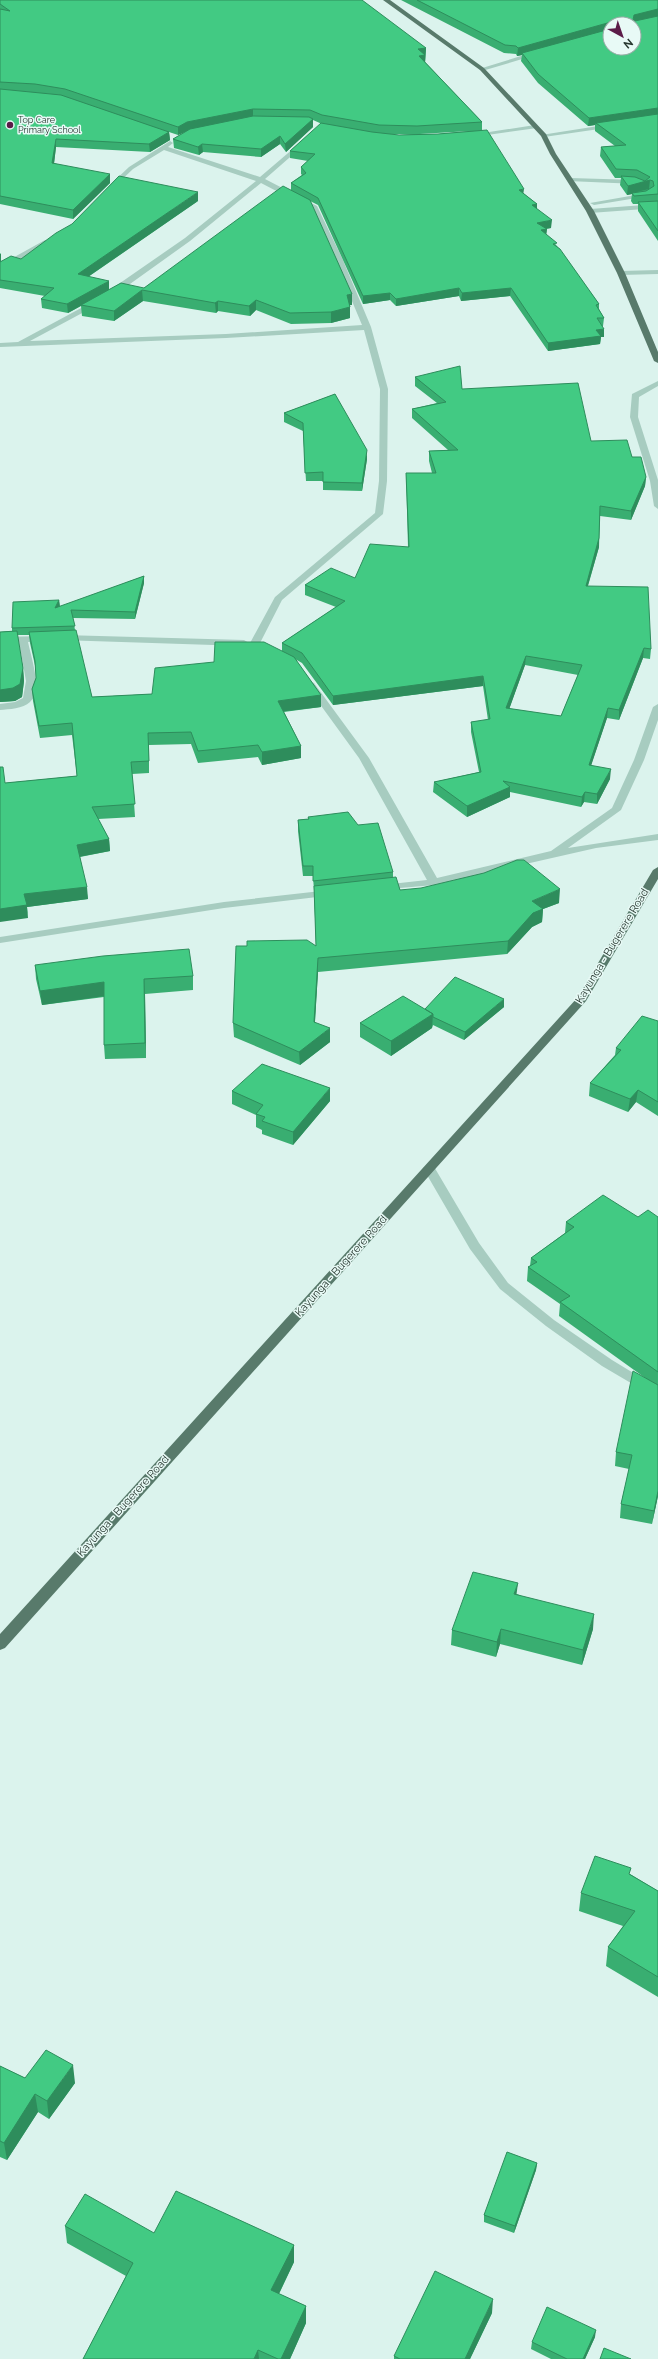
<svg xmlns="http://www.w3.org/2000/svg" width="658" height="2359" font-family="Raleway,sans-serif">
<rect width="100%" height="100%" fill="#dbf3ed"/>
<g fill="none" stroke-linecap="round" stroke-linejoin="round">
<path fill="#a7ccc0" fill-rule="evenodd" d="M537,51L539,52V54L482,71L479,69Z
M611,124L614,126L613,127L544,137L541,135Z
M535,125L537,126V128L473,137L470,135Z
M170,141L173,143L168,147L260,177L301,142H305V144L265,179L317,206L342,258L371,327L388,389L387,481L383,514L282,600L260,643L255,646L250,643L275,597L375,513L379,481L380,389L364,330L226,338L0,347V343L18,342L96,300L100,302L99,304L30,341L226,334L362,325L334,258L311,209L261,183L190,241L116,294H110V290L185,238L256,181L164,150L133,169L113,188H109V186L129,167Z
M570,178L637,180L640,182L637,184L568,181L567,180Z
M647,193L649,194V196L594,205L590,203Z
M658,204V208L590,213L586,211L590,209Z
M45,240L52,242L0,270V265Z
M658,270V274L621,275L617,273L621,271Z
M658,381V386L639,397L638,417L658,480V509L654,506L650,481L630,417L632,394Z
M63,635L244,640L249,643L244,646L60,640V636Z
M44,636L47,637V641L28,642C31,657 43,691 30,702C23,709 9,709 0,710V704L15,702L23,698L26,681L19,642L0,643V637Z
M311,682L314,683L369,758L437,878L551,851L612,808L634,760L653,707L658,704V720L644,760L621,810L568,848L658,834V840L596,848L434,885L378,890L377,888L382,885L427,880L359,758L306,685Z
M330,890L335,893L334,895L224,908L0,943V937L224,902Z
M429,1164L433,1165L479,1243L508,1283L554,1320L612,1360L658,1388V1399L602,1366L546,1326L500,1289L470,1249L423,1168Z"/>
<path fill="#587a6b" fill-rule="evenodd" d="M383,0H390L484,68L546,134L556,154L594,211L625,273L658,352V363L654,361L617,273L586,211L550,154L541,136L480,70Z
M658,867V879L586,1001L5,1648L0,1650V1634L578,997L653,870Z"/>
</g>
<path fill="#39ae71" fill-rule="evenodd" d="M0,0L426,48L425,62L482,122V130L523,193L537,204V209L551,228L546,229H547L546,234L557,246L599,304V309L604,318L603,326H602L604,337H601L600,344L548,351L510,296L461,301L459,296L396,306L390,300L363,304L318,205L310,201L352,305H350V318L331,323L291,324L256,310L250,316L218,311L216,313L143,301L114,321L82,316L81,306L68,313L42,308L41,299L45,296L0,288V253L1,254V261L21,259L198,201L88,277L109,290L144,288L291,190V183L302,175L301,174V167L308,161L290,158V151L322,124L313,120V127L286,152L280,144L261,157L203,152L199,155L174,148L173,139L189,130L178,135L169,132L170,140L150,152L56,147L54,163L110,183L73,219L0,204ZM470,131L438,134H420ZM389,134H413L399,135Z
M401,0H658V241L638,211V204H633L631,201L632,194L627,195L620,185L621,178H615L600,156L601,147L615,146L595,131V125L588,126L538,83L521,61L522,55L517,56L516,54L504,53Z
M415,377L462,389L591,441L632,457L646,477L645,486L631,520L600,516L599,547L588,586L651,649L650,659L643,658L619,720L607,718L591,765L610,779L597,804L584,802L581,807L510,792V797L467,817L433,792L434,782L479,772L471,732V722L488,720L483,686L333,705L302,663L295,659L321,695V707L284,712L301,746V758L262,765L258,757L198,763L191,744L149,745V773L132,774L135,817L98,819L109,839L110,851L80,857L88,899L27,907L28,918L5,783L77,776L72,735L40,738L33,701L32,689L36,678V670L30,643L29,635H17L23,668L24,681L22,697L15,701L0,702V632L12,631V628L59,600L60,607L144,576V583L135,619L73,618L75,630L92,697L152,694L214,662L282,651V643L336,607L305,595V585L355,578L408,547L406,473H432L429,461V451L448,450L412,418V409L437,403L415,386ZM525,665L578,675L561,716L509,709Z
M335,394L367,459L362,491L323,490V481H306L303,431L284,422V413Z
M308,817L393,872V878L400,890L559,903L543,909L542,922L532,927L507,954L318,972L315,1022L330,1042L300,1065L234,1037L233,1023L316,946L314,891L313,876H303L298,831V820L308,819Z
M35,965L193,976V990L145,994L146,1058L105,1059L104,1045V997L42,1005L36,979Z
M504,1007L464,1040L433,1025L432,1028L391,1056L360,1037V1023L425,1009Z
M658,1021V1116L636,1102L628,1112L589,1096L590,1083L615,1055L616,1048Z
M232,1091L330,1101L293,1145L262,1134V1130L256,1127V1115L232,1104Z
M638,1217H658V1496L652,1524L620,1518L621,1504L629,1469L615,1466L616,1452L648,1380L559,1316L560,1304L527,1281L528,1267L530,1266L531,1258L565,1233L566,1222Z
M517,1594L593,1629L582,1665L500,1644L496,1657L451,1645L452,1630Z
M630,1874L658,1891V1997L606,1966L608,1947L623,1926L579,1911L581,1893Z
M0,2066L25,2078L75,2083L49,2119L38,2112L7,2160L0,2157Z
M537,2163L536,2170L514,2233L484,2222V2215Z
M65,2226L294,2245V2262L279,2294L306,2306V2323L290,2359H83L126,2276L67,2243Z
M492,2313L470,2359H394V2356Z
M595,2337L585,2359H551L531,2349L532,2342Z"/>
<path fill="#2e8d5c" d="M658,9V17L633,24L634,15Z
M611,22V24H610V30L522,53V55L517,56L518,48Z
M426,48L425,64H419L418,49Z
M658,108V116L596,123L595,125L588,126L589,118Z
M253,109V118L188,131L178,135V127L187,122Z
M313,119V127L286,152L285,144Z
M169,132L170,140L150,152L149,144Z
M280,136V144L261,157V149Z
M56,139V147L53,172L52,163Z
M202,144L203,152L199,155L198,147Z
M110,174V183L73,219V210Z
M650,180L649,189L633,193H632V194L627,195L628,186Z
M524,189L523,196L519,190Z
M198,192V201L79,283L78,274Z
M537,204V211L532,205Z
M552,220L551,228L536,230L537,223Z
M547,229L546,237L541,230Z
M0,254H1V263L0,264Z
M109,281V290L68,313L67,304Z
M459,288V296L396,306V299Z
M511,288L510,296L461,301L462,293Z
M142,290L143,301L114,321V311Z
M390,293V300L363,304V296Z
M352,294V305H347V295Z
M256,300V310L250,316L249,306Z
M218,301V311L216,313L215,303Z
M350,307V318L331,323V312Z
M604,329V337H601L600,344L548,351V343L596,330Z
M367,450V459L362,491V483Z
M646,477L645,486L631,520V511Z
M599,538V547L585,595L586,586Z
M144,576V583L135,619V612Z
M59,600L60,608H55Z
M644,648L643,658L619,720V710Z
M526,656L525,665L506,718V708Z
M23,668L24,681L22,697L15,701L0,702V690Z
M483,676V686L333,705V696Z
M321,695V707L278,712V701Z
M608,708L607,718L588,775L589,765Z
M301,746V758L262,765V752Z
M611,769L610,779L597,804V794Z
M510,787V797L467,817V806Z
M585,792L584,802L581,807L582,797Z
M109,839L110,851L78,857L77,845Z
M87,887L88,899L27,907L28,918L0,922V909L24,894Z
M560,889L559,903L543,909L542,922L532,927L507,954L508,941L532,901Z
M318,958V972L314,1036V1022Z
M144,979L145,994L146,1058L145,1043Z
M104,982L105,996L42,1005L40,991Z
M504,999V1007L464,1040L465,1032Z
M433,1014L432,1028L391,1056V1041Z
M330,1028V1042L300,1065L299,1052Z
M330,1088V1101L293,1145V1132Z
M638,1090L636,1102L628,1112L630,1099Z
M658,1491V1496L652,1524L654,1511Z
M518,1583L516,1598L514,1594Z
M594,1614L593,1629L582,1665L583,1650Z
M501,1629L500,1644L496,1657L497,1642Z
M73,2065L75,2083L49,2119L47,2101Z
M35,2094L38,2112L7,2160L4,2143Z
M537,2163L536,2170L514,2233L515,2226Z
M294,2245V2262L272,2308L271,2290Z
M493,2299L492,2313L470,2359H465Z
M306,2306V2323L290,2359H281Z
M596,2330L595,2337L585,2359H583Z
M258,2350L259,2359H254Z"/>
<path fill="#42ca83" stroke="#2e8d5c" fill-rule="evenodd" d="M0,0H362L426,48L418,49L425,55L419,56L482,122L417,126L379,125L322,115L310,110L253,109L187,122L178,127L65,89L35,84L0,82V9L10,11L0,4Z
M417,0H658V9L634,15L633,20L635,21L658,16V108L589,118L538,74L522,53L610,29V48H634V24H611V22L518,48L516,46L505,45Z
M0,89L61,95L169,132L149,144L56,139L52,163L110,174L73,210L0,196Z
M658,114V194L634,196L632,193L646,191L654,186L653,181L650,180L628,186L621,176L635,177L645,181L650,177L637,170L616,169L601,147L626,145L596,123Z
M253,116L309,117L313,119L285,144L280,136L261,149L202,144L198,147L173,139L190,129Z
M321,123L372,132L399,135L438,134L487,130L524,189L519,190L537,204L532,205L552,220L537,223L547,229L541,230L557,243L553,244L560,249L599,304L596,305L604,318H597L604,329L596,330L601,336L548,343L511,288L462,293L459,288L396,299L390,293L363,296L318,198L291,183L306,173L301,167L315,154L290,151Z
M119,176L198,192L78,274L109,281L67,304L41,299L54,288L0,280V262L11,256L21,259L56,233L72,224Z
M283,186L310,200L352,294L347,295L350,307L331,312L290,313L256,300L249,306L218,301L215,303L142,290L114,311L81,305L121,283L144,288Z
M658,201V231L638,202Z
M460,366L462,389L578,383L591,441L627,440L632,457H641L646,477L631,511L600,506L599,538L586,586L648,587L651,649L644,648L619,710L608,708L589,765L611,769L597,794L585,792L582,797L503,781L510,787L467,806L434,782L481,772L471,722L490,719L483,676L333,696L302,653L282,643L345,601L305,585L331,568L355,578L370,544L409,547L406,473H436L429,451L458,450L412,409L446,402L415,377ZM526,656L582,665L561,716L506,708Z
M335,394L367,450L362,483L323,482V472L305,473L303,423L284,413Z
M144,576L135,612L71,610L75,626L12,628L13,602L59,600L55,608Z
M76,630L92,697L152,694L155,668L214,662L215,642H264L294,657L321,695L278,701L301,746L262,752L258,745L198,751L191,732L148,733L149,761L131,762L135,804L92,807L109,839L77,845L87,887L24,894L27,905L0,909V767H3L5,783L77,776L72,723L39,726L32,689L36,678L35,661L29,632Z
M17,631L23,668L20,684L13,688L0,690V632Z
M348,812L358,825L378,823L393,872L313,881V866H303L298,820L309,819L308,817Z
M517,860H524L560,889L532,901L543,909L533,913L508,941L318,958L314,1022L330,1028L299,1052L233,1023L236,946H247V941L307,940L316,946L314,886L396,877L400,890L421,888L484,873Z
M189,949L193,976L144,979L145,1043L104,1045V982L40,991L35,965L103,956Z
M455,977L504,999L465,1032L433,1017V1014L425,1009Z
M403,996L433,1014L391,1041L360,1023Z
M642,1016L658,1021V1102L638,1090L630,1099L590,1083L621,1050L616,1048Z
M262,1064L330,1088L293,1132L262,1121L265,1117L256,1114L263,1105L232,1091Z
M603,1195L638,1217L648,1210L658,1217V1372L560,1302L570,1296L528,1267L537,1262L531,1258L574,1227L566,1222Z
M633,1371L658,1385V1491L654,1511L621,1504L632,1455L616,1452Z
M473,1572L518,1583L514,1594L594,1614L583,1650L501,1629L497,1642L452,1630Z
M595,1856L631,1868L629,1874L658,1891V1977L608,1947L635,1911L581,1893Z
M46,2050L73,2065L47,2101L35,2094L4,2143L0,2141V2066L25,2078Z
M507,2152L537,2163L515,2226L484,2215Z
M176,2191L294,2245L271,2290L306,2306L281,2359H278L258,2350L254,2359H83L133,2263L65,2226L85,2194L154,2233Z
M435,2271L493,2299L465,2359H400L394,2356Z
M547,2307L596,2330L583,2359H567L532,2342Z
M604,2348L631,2359H600Z"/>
<circle fill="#5b1c48" stroke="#e8faf6" stroke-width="1.5" cx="10" cy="125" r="4"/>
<g text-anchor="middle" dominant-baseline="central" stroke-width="3" stroke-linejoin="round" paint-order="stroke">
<g font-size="9" fill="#283830" stroke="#e8faf6" text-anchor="start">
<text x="18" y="120">Top Care<tspan x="18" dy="10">Primary School</tspan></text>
</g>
<g font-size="11" fill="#283830" stroke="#e8faf6">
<text transform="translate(612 946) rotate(-59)">Kayunga - Bugerere Road</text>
<text transform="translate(341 1266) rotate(-48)">Kayunga - Bugerere Road</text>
<text transform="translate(123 1506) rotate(-48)">Kayunga - Bugerere Road</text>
</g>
</g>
<g transform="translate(622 36) rotate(140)"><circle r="19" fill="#e8faf6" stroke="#9baca7"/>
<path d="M0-3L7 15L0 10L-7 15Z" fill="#5b1c48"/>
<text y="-6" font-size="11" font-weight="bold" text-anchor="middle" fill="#283830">N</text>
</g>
</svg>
